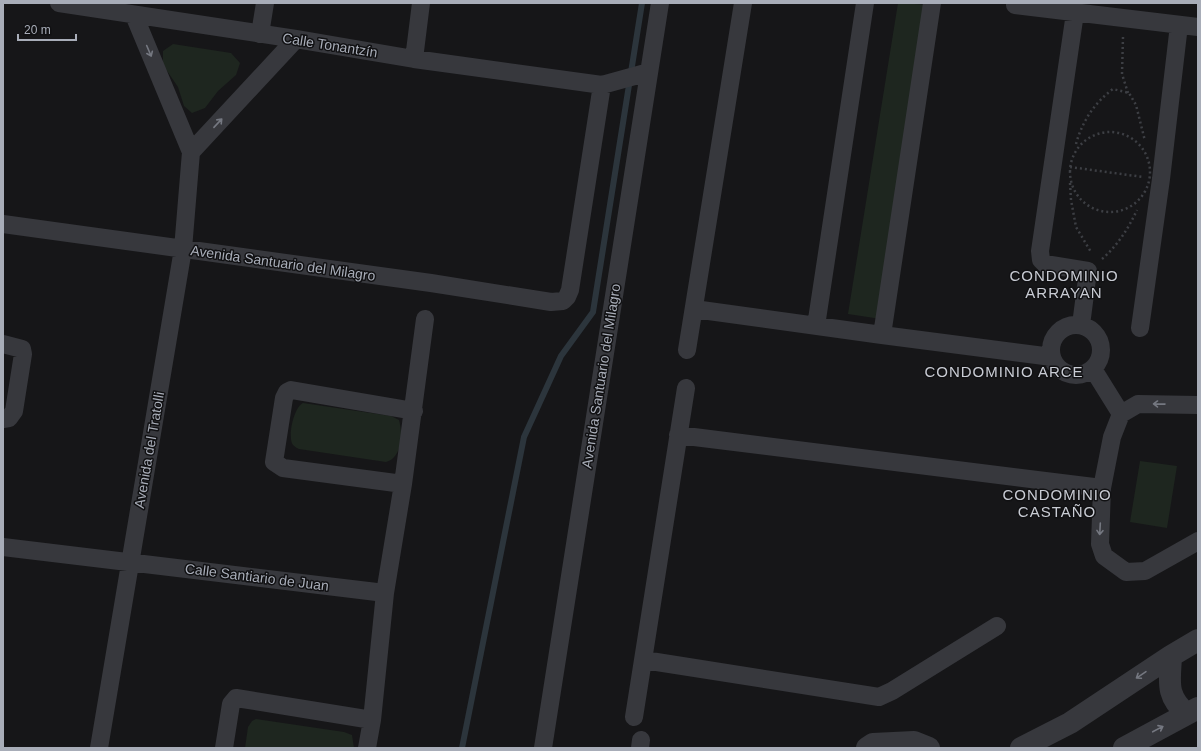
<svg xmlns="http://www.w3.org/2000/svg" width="1201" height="751" font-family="Arial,sans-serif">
<rect width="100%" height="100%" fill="#161618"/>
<path fill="#1e261f" d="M898,3L932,5L881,319L848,314Z
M173,44L231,53L240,63L236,75L218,91L205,108L192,113L184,106L178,87L163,65V51Z
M303,403L391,416L399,420C403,434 402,458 386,462L299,449C297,448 295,447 293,445C287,437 294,407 303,403Z
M1140,461L1177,466L1167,528L1130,522Z
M256,719L344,732L352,735L354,748H245L248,727L252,721Z"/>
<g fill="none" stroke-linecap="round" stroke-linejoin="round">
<path stroke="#2c353c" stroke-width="6" d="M462,748L524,437L561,356L593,312L642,3"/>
<path stroke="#3d3f44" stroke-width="2.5" stroke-dasharray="2 3" stroke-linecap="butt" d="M1123,37L1122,74L1128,93
M1070 172a40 40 0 1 1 80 0a40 40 0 1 1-80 0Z
M1076,144C1082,122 1094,103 1113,89L1129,93L1136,105L1145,141
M1070,167L1143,177
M1070,183L1071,200L1076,227L1091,252
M1102,259C1118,245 1128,229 1137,210"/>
<path stroke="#37383d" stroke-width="18" d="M59,3L296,39L414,59L602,85L649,72
M1015,5L1198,27
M1075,13L1040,251L1041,260L1045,264L1088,271L1081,325
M260,34L265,3
M414,59L421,3
M191,152L296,39
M3,224L431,283L551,302L563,301L567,297L570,290L602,85
M694,309L882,335L1052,357
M1051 350a25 25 0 1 1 50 0a25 25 0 1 1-50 0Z
M816,326L865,3
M1140,328L1161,179L1179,25
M882,335L932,3
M3,344L22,349L23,354L14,411L9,418L3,419
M687,350L743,3
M1093,369L1121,414
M1198,405L1138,404L1121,414L1112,437L1102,488L1100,544L1104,556L1126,572L1145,571L1198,541
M678,435L1102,488
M403,484L283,468L274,462L284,398L287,392L291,390L414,411
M3,547L385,593L403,484L425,319
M644,660L879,697L892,691L997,626
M634,717L686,388
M99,748L183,249L191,152L134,15
M224,748L231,704L236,698L372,720
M367,748L372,720L385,593
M543,748L660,3
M640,748L641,740"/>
<path stroke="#37383d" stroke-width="22" d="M1171,656C1170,681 1165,696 1187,714
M867,748L873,744L914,742L929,748
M1021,748L1070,723L1171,656L1198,640
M1124,748L1198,708"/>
</g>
<defs><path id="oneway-shaft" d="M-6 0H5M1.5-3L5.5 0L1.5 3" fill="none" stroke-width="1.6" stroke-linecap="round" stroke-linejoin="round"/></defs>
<g stroke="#757881">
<use href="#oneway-shaft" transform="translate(149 51) rotate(67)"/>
<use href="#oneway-shaft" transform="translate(218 123) rotate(-47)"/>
<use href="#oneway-shaft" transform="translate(1159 404) rotate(-179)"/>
<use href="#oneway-shaft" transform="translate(1100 529) rotate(93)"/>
<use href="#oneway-shaft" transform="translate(1141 675) rotate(146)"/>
<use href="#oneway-shaft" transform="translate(1158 729) rotate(-28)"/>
</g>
<g text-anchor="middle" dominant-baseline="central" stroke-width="3" stroke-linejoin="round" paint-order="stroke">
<g font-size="14" fill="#a8adb8" stroke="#111113">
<text transform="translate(330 45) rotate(9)">Calle Tonantzín</text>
<text transform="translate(283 263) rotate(8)">Avenida Santuario del Milagro</text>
<text transform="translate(601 376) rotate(-81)">Avenida Santuario del Milagro</text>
<text transform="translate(149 450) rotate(-80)">Avenida del Tratolli</text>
<text transform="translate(257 577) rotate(7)">Calle Santiario de Juan</text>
</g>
<g font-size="15" letter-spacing="1" fill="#c9ccd4" stroke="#111113">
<text x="1064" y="275">CONDOMINIO<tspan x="1064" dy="17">ARRAYAN</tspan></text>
<text x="1004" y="371">CONDOMINIO ARCE</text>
<text x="1057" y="494">CONDOMINIO<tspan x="1057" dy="17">CASTAÑO</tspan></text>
</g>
</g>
<rect width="1201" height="751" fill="none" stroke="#a8adb8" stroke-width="8"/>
<path d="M18 34v6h58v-6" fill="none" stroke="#a8adb8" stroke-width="2"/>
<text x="24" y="34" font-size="12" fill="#a8adb8" stroke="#111113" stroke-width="3" paint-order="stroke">20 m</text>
</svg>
